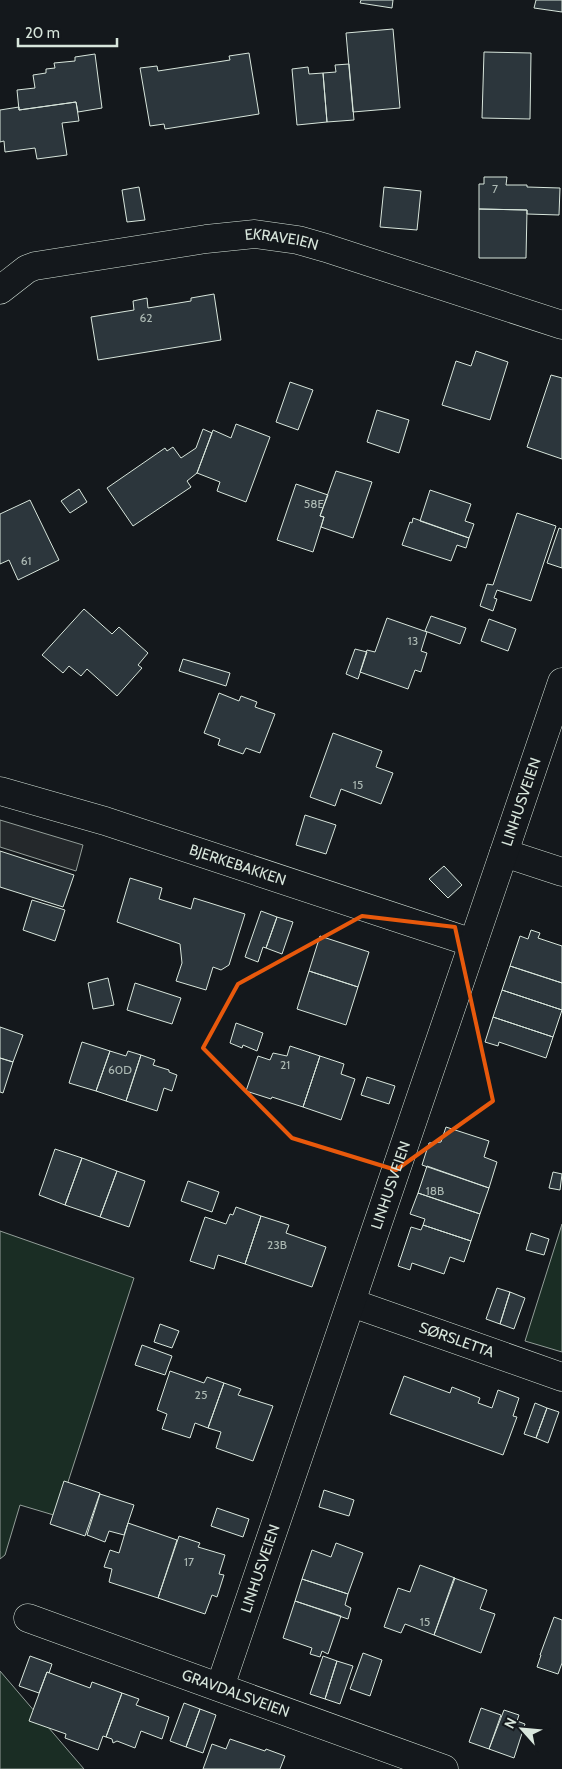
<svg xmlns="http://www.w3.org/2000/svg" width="562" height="1769" font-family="Cabin,sans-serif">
<rect width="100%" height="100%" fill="#14181c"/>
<path fill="#1a2d24" stroke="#939e99" d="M562,1224V1352L525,1341Z
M0,1231L134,1278L57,1516L20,1505L5,1555L0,1559Z
M0,1671L84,1769H0Z"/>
<path fill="#24282b" stroke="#939e99" d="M0,820L83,845L76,871L0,847Z"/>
<path fill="#2c363c" stroke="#d8e6dc" d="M361,0H393L392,8L360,3Z
M536,0H562V12L534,8Z
M393,29L400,108L353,112L346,33Z
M484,52L531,53L530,119L482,118Z
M249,53L259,114L165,129L164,124L150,126L140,68L157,66L158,71L230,60L229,56Z
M95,54L102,108L78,112L76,102L19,110L17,90L35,88L33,75L46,73V69L55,68L54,63L75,61V57Z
M349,64L354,120L327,122L323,73L336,72L335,65Z
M308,67L309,74L323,73L327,122L297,125L292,69Z
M76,102L79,121L62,123L67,155L37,159L35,148L5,152L4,141L0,142V110L19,107V110Z
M484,177H507L506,185H527V187L560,188L559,215L527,214V210L479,209V184H484Z
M139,187L145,220L127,222L122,190Z
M384,187L421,191L417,230L380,227Z
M479,209L527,210L526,258H479Z
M214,294L221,340L98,360L91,317L134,310L133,301L147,298L148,308L191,301V298Z
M476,351L508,362L490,420L442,405L456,361L471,366Z
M551,375L562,378V459L527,447Z
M290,382L313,390L298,430L276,422Z
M377,410L409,420L399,453L367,442Z
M236,424L270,437L246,502L217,491L220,482L197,473L213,430L231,438Z
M203,429L212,433L197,473L187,481L191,487L133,526L107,488L165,448L167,451L173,447L181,458L196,448Z
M336,471L372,482L353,538L321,527L324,517L320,516Z
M296,484L328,495L320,516L324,517L313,552L277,540Z
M79,489L87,502L70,513L61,501Z
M430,490L471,504L465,521L474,524L469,538L420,521Z
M30,500L59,560L18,580L9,560L0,564V514Z
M517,513L556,526L531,601L497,590L494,598L497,599L493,611L480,606L487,584L493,585Z
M413,518L469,538L466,548L457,545L451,561L402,545L410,522L412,523Z
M559,528L562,529V568L547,563Z
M84,609L112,634L119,627L148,653L138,665L142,668L117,696L87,669L81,676L69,666L63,673L42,655Z
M431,616L466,628L460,644L425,631Z
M387,618L427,632L421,651L427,653L421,672L415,670L408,689L360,672L367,650L375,652Z
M489,619L516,629L508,651L481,641Z
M355,649L367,652L358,679L346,674Z
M183,659L230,673L226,686L179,671Z
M219,693L239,701L241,696L257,702L255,707L275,714L260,753L246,748L243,754L218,745L220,739L204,733Z
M333,733L382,751L376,767L393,773L381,804L341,789L335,806L310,797Z
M305,815L336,825L326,854L296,845Z
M0,851L74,875L63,907L0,887Z
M444,866L462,885L448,898L429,879Z
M130,878L162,888L159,899L191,909L194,898L245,914L229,965L221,970L213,967L206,990L176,981L182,963L180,944L117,922Z
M32,900L65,910L55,941L23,930Z
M261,911L277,917L266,948L263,947L258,962L245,957Z
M277,917L293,922L282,954L266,948Z
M531,930L540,933L538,938L562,946V983L510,966L520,936L528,939Z
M320,936L369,952L358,987L309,971Z
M510,966L562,983V1010L502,990Z
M309,971L358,987L346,1025L297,1009Z
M108,978L114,1005L93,1009L88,983Z
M135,983L181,998L172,1024L127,1010Z
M502,990L562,1010L553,1037L493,1017Z
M493,1017L553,1037L546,1058L499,1042L498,1046L485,1042Z
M236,1023L263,1033L257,1051L243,1045L242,1048L230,1043Z
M0,1027L23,1035L13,1062L0,1058Z
M82,1042L110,1051L96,1091L69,1083Z
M290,1046L320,1056L303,1107L272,1097L271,1099L246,1091L258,1056L270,1060L273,1053L287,1056Z
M110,1051L126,1056L128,1051L141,1055L126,1101L96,1091Z
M141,1055L155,1060L153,1065L169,1070V1072L177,1075L172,1091L164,1088L157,1111L126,1101Z
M320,1056L344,1064L341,1074L355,1079L341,1120L303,1107Z
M0,1058L13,1062L3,1093L0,1092Z
M367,1077L395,1086L389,1104L361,1095Z
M446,1127L489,1141L484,1157L497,1162L489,1188L422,1165L429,1143L441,1142Z
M55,1149L82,1158L65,1205L39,1195Z
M82,1158L117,1171L100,1217L65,1205Z
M427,1166L489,1188L480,1214L418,1193Z
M117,1171L145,1181L129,1227L100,1217Z
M553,1172L562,1174L560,1190L549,1188Z
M188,1181L219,1192L212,1212L181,1201Z
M418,1193L480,1214L471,1241L423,1225L425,1219L410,1214Z
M236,1207L261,1216L245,1264L218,1255L214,1269L190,1261L205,1217L226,1224L230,1214L233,1215Z
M261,1216L289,1225L286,1233L326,1247L312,1287L245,1264Z
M423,1225L471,1241L464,1262L450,1257L444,1274L412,1263L410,1270L398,1266L411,1227L421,1230Z
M531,1233L549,1239L544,1255L526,1250Z
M497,1288L510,1292L500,1324L486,1319Z
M510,1292L525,1298L514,1329L500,1324Z
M160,1324L179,1331L172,1348L154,1342Z
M142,1345L172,1356L165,1375L135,1365Z
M170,1371L204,1383L207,1377L224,1383L208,1428L195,1423L190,1438L162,1429L167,1414L157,1410Z
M404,1376L450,1393L452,1387L480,1398L478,1403L492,1408L498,1390L519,1398L513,1416L517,1417L503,1455L390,1414Z
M224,1383L241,1389L238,1395L273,1406L253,1461L216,1448L221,1432L208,1428Z
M535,1403L547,1408L536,1438L524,1434Z
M547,1408L559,1412L548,1443L536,1438Z
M64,1481L100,1493L85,1536L50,1524Z
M324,1490L354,1500L349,1516L319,1507Z
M100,1494L134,1505L124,1535L109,1531L105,1542L87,1535Z
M217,1508L249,1519L243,1537L211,1526Z
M128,1523L177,1540L158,1598L109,1582L112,1569L104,1567L110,1550L119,1553Z
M179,1536L200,1543L198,1547L225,1555L219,1574L224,1575L217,1597L212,1595L205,1614L158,1598Z
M336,1543L363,1553L348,1594L302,1579L312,1550L331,1557Z
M420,1565L455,1578L434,1635L405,1624L401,1633L384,1627L398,1588L410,1592Z
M454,1578L487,1590L480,1609L495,1614L481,1653L434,1635Z
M302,1579L348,1594L345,1605L351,1608L348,1619L295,1601Z
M295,1601L341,1616L328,1654L322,1651L320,1657L310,1654L312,1648L283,1638Z
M554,1617L562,1620V1663L558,1674L537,1667L541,1655H540Z
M363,1653L382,1660L370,1696L350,1689Z
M30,1656L52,1664L49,1673L47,1672L39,1693L19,1686Z
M323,1656L337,1661L325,1699L310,1694Z
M337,1661L353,1666L340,1704L325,1699Z
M47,1672L90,1688L92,1682L122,1693L106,1737L103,1736L98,1750L65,1738L66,1734L29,1721Z
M122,1693L139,1699L136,1705L169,1717L162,1739L141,1731L135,1748L117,1741L113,1743L112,1739L106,1737Z
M184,1703L200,1709L186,1747L170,1741Z
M481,1708L501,1715L489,1749L469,1742Z
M200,1709L216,1715L203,1753L186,1747Z
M504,1710L519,1715L517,1721L525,1724L514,1758L489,1749Z
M230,1739L265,1751L266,1749L285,1756L280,1769H203L212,1744L226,1749Z"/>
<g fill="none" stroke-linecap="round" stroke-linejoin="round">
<defs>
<g id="minor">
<path id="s1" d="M0,290L27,269L35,266L206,239L255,234L298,240L326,248L562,325"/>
<path id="s2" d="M0,791L105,821L473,943"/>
<path d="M504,853L562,872"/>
<path id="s3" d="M352,1303L562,1377"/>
<path id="s4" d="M28,1618L444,1769"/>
<path id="s5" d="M220,1687L562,682"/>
</g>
</defs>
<use href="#minor" stroke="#d8e6dc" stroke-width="29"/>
<use href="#minor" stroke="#14181c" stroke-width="28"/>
</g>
<path fill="none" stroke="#e8590c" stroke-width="4" stroke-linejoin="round" d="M362,916L455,927L493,1101L396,1170L292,1138L203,1048L238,984Z"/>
<g text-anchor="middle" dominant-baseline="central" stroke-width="4" stroke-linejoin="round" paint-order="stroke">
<g font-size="12" fill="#adbab4">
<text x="495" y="188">7</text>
<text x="146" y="317">62</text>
<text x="314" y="503">58E</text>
<text x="26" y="560">61</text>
<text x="413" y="640">13</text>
<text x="358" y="784">15</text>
<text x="285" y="1064">21</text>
<text x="120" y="1069">60D</text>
<text x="435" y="1190">18B</text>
<text x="277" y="1244">23B</text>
<text x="201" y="1394">25</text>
<text x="189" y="1561">17</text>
<text x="425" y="1621">15</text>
</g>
<g font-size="15" fill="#d8e6dc" stroke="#14181c">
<text stroke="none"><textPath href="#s1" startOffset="292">EKRAVEIEN</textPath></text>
<text stroke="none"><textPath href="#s5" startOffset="935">LINHUSVEIEN</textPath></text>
<text stroke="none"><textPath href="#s2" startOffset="249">BJERKEBAKKEN</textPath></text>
<text stroke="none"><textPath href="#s5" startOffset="530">LINHUSVEIEN</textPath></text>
<text stroke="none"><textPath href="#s3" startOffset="111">SØRSLETTA</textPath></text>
<text stroke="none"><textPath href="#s5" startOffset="125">LINHUSVEIEN</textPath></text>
<text stroke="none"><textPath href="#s4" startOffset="221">GRAVDALSVEIEN</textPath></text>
</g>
</g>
<g transform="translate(522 1729) rotate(297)" stroke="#14181c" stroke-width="4" paint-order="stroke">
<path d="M0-4L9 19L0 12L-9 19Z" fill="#d8e6dc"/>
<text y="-8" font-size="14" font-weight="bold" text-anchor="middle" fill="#d8e6dc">N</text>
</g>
<path d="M18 38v8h99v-8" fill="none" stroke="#d8e6dc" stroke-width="2.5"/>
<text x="25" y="38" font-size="15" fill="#d8e6dc" stroke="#14181c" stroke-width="4" paint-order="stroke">20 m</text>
</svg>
